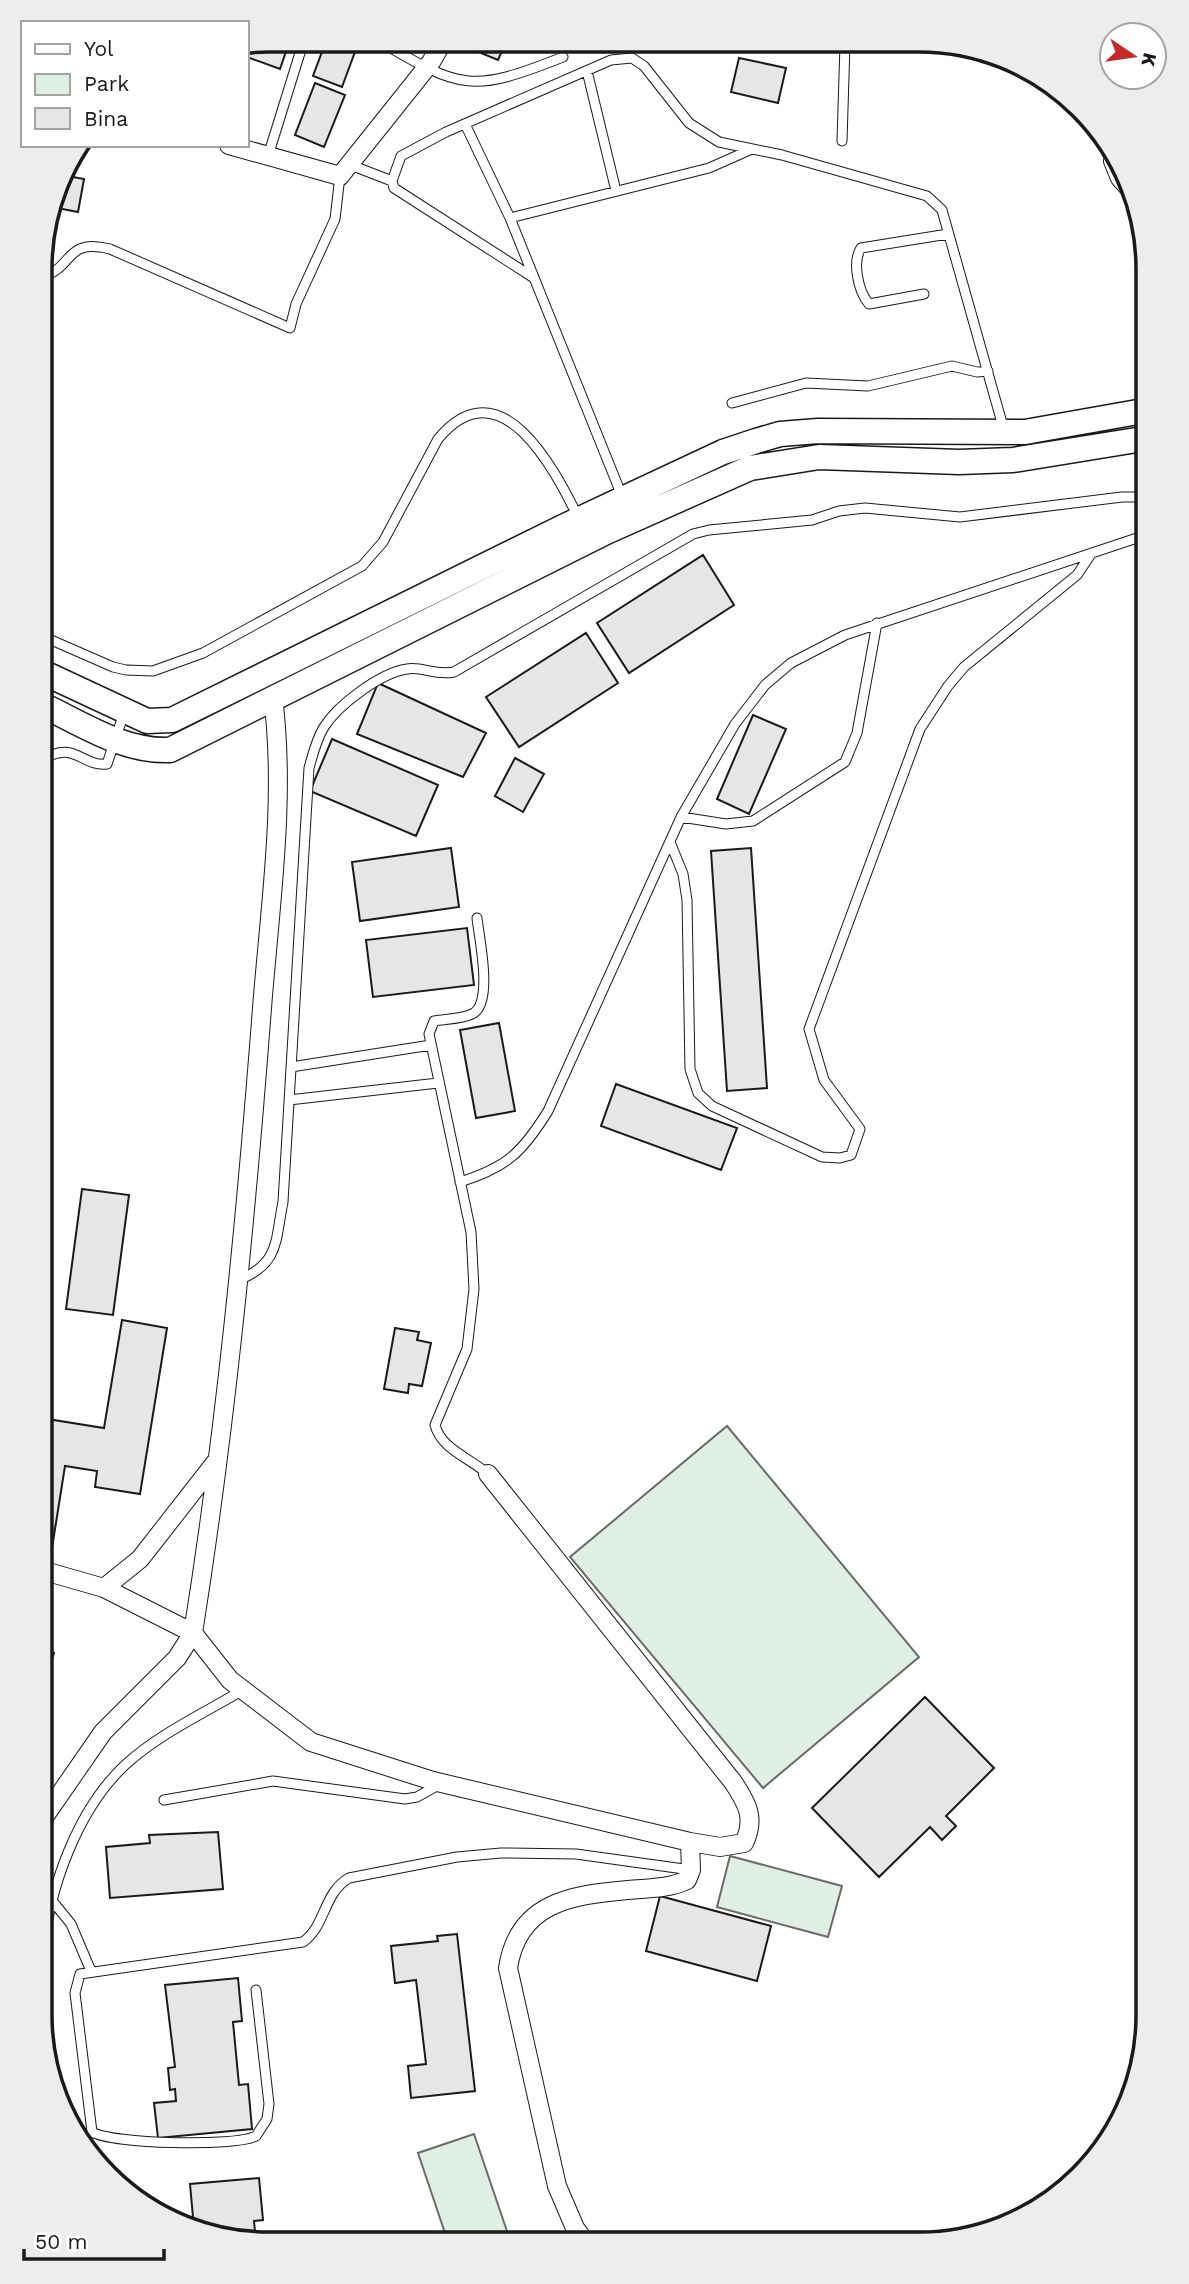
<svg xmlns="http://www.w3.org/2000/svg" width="1189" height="2284" font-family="'Work Sans',sans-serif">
<rect width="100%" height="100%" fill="#fff"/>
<path fill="#e0efe3" stroke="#6a6a6a" stroke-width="2" d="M727,1426L919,1657L763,1788L570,1557Z
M730,1856L842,1886L828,1937L717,1907Z
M474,2134L510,2240L502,2243L448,2242L418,2153Z"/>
<path fill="#e6e6e6" stroke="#1a1a1a" stroke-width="2" d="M269,40H290L280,69L247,57L250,44Z
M326,41H359L342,87L313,76Z
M468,41L506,42L498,60L466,47Z
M739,58L786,68L778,103L731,92Z
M315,83L345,95L324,147L295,135Z
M62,175L84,179L78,212L52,207Z
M703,555L734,605L629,673L597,623Z
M586,633L618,683L519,747L486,697Z
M378,683L486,733L463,777L357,734Z
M753,715L786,729L749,814L717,799Z
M332,739L438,785L416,836L310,791Z
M515,758L544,774L523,812L495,796Z
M451,848L459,907L360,921L352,862Z
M751,848L767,1088L727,1091L711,851Z
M467,928L474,985L373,997L366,940Z
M499,1023L515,1111L476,1118L460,1030Z
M616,1084L737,1128L721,1170L601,1126Z
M82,1189L129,1195L113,1315L66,1309Z
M122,1320L167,1328L140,1494L95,1487L97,1471L65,1466L52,1548L41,1547V1418L104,1428Z
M395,1328L419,1332L417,1340L431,1343L422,1386L409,1384L408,1393L384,1389Z
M41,1649L54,1653L41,1694Z
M925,1697L994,1768L946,1816L956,1826L942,1840L930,1827L879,1877L812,1808Z
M218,1832L223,1889L110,1898L106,1847L150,1843L149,1835Z
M660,1896L771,1926L757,1981L646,1951Z
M457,1934L475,2091L411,2098L408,2066L426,2064L416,1980L395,1983L391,1946L438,1941L437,1936Z
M238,1978L242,2021L233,2022L239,2085L248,2084L252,2129L158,2138L154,2103L176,2101L175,2089L170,2090L168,2068L175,2067L165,1985Z
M259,2178L263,2220L254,2221L256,2242H239L194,2228L190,2184Z"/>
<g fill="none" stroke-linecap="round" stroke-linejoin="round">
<defs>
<path id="service" d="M379,41C462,90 472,93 563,57
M587,71L616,191
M465,124L510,218L622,496
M842,141L845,44
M268,156L304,40
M348,164L392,181
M510,218L709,168L752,149
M42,277C75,267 64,238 110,249L290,328L296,304L335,219L340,176
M534,278L394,188L392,181L401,156L446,132L611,60L632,58L644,66L689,123L719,142L782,155L927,196L942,210L1004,430
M924,294L869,304C858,291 852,262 861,248L948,234
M732,403L806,383L868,386L952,366L977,372L988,371
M42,636L113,667L126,670L153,671L203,653L362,566L383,542L438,439C500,364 554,468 579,519
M42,760C75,739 81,767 107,764L124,713
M681,817L726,824L753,821L845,762L857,733L877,623
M670,842L683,874L687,900L690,1069L698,1093L712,1106L822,1157L840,1158L851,1155L860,1129L824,1080L809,1029L920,729L948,686L964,667L1077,575L1091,554
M477,918C479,938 494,1004 472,1014C462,1019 446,1019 434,1021L429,1034L471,1232L474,1289L467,1349L435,1425C441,1449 470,1458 488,1474
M291,1067L431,1045
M289,1100L438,1083
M460,1182C507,1167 522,1153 548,1111L681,817L735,724L765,685L791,663L845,635L1149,534
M239,1280C280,1263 275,1241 283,1202L309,768C313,754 316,740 324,727C338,705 380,673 407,669C422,666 435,676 454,672L693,534L709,530L812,520L839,511L865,508L960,517L1122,497H1149
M164,1800L273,1781L405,1799L417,1797L442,1783
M54,1903L71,1924L91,1971
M256,1990L269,2104L267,2119L256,2136C235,2147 112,2144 92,2132L75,1993L80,1974L303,1942C326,1926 323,1893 349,1878L457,1857L501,1853L576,1854L691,1870
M41,2018C41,1997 40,1975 43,1953C49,1889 77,1810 125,1765C159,1734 204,1713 243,1690
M110,2174L113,2179"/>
<path id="minor" d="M229,145L340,176L431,62L443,41
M1113,161L1120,178L1137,197
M41,1570L104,1588L193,1633L230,1680L311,1742L433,1781L690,1842L720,1847L744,1843C756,1818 747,1803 733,1782L488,1474
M104,1588L140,1559L215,1463
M40,1823L103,1732L177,1658L193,1633C226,1426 246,1217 262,1008C270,905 286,800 273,697
M586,2243L575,2228L557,2186L508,1968C518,1903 570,1895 628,1890C648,1888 668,1889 687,1880L691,1870L690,1842"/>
<path id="secondary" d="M42,672L147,721L172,720L565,526L723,452L756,441L780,434L818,431L1025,432L1149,410
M42,705C83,724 123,752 170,750L606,532L750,468L819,457L959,462L1013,460L1149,438"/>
</defs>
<use href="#service" stroke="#1a1a1a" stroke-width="11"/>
<use href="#minor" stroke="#1a1a1a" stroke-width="20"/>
<use href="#secondary" stroke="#1a1a1a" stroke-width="27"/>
<use href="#service" stroke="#fff" stroke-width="9"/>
<use href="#minor" stroke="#fff" stroke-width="18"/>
<use href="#secondary" stroke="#fff" stroke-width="24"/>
</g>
<path d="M0 0H1189V2284H0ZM269 52H919A217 217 0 0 1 1136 269V2015A217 217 0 0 1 919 2232H269A217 217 0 0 1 52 2015V269A217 217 0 0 1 269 52Z" fill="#ededed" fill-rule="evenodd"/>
<path fill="none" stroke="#1a1a1a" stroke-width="3.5" d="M269 52H919A217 217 0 0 1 1136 269V2015A217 217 0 0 1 919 2232H269A217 217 0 0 1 52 2015V269A217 217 0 0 1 269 52Z"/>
<rect x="21" y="21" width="228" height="126" fill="#ffffff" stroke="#a3a3a3" stroke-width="2"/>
<rect x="35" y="44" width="35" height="10" fill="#ffffff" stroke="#a3a3a3" stroke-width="2"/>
<text x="84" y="56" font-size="21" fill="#1a1a1a">Yol</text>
<rect x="35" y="74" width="35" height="21" fill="#e0efe3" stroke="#a3a3a3" stroke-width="2"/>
<text x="84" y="91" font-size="21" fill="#1a1a1a">Park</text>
<rect x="35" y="108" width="35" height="21" fill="#e6e6e6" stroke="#a3a3a3" stroke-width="2"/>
<text x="84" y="126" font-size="21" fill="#1a1a1a">Bina</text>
<g transform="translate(1133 56) rotate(103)"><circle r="33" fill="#ffffff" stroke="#a3a3a3" stroke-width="2"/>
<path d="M0-5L12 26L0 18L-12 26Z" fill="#c62828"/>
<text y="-10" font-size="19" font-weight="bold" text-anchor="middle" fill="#1a1a1a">K</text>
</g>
<path d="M24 2249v10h140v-10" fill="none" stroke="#1a1a1a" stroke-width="3.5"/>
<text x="35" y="2249" font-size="21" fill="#1a1a1a" stroke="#ffffff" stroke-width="5" paint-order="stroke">50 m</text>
</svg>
